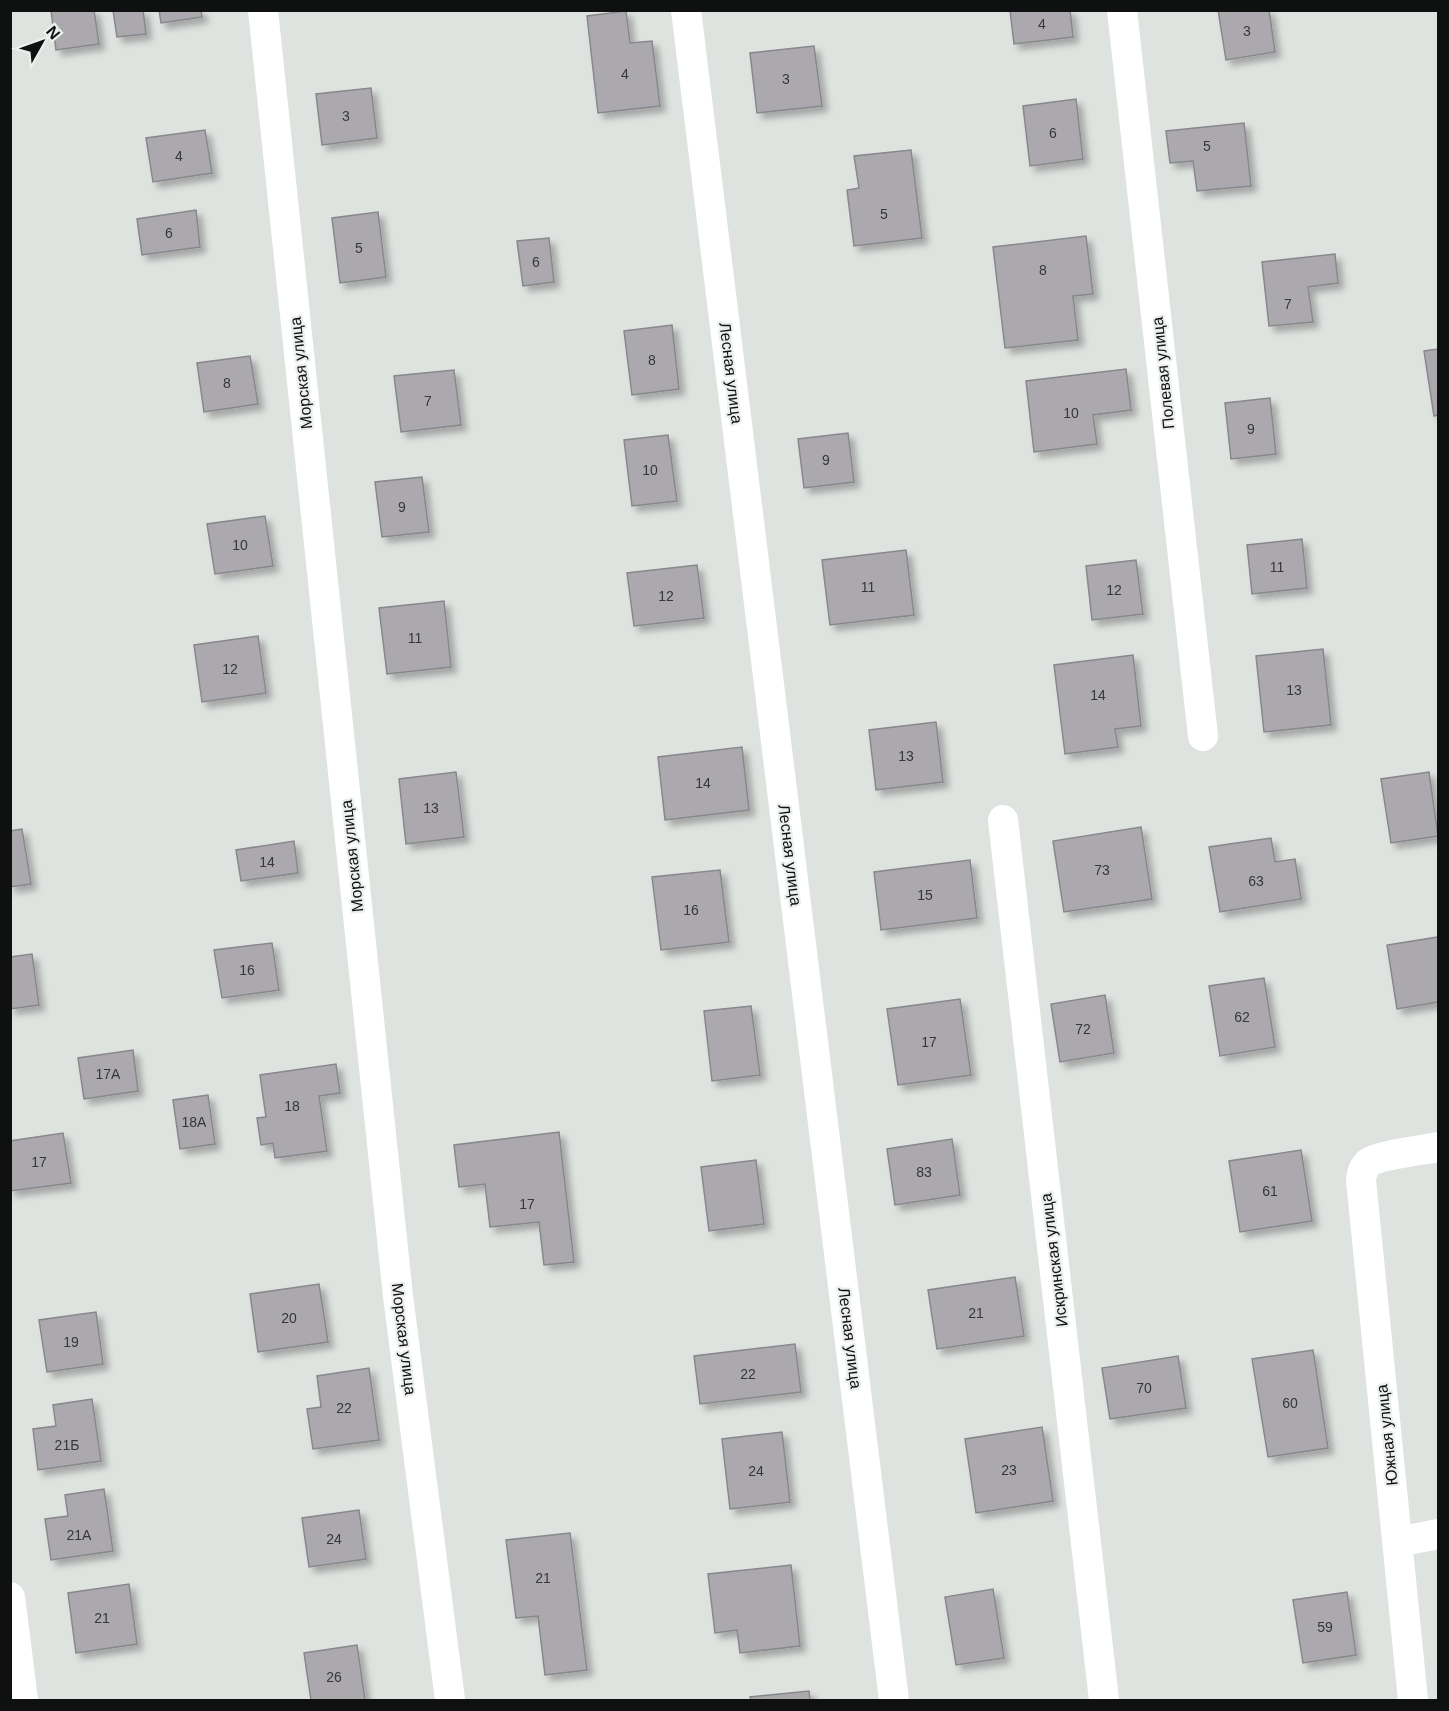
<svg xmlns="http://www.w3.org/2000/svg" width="1449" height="1711" font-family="Helvetica,sans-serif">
<defs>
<filter id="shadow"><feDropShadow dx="5.5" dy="5.5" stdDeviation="3" flood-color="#0004"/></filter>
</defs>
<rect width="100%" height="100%" fill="#dfe3e0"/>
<path fill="#aba9ae" stroke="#88878b" stroke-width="1.5" filter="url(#shadow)" d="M51,10H94L99,44L56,50Z
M113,10H143L146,34L117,37Z
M159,10H201L202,17L161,23Z
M1010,10H1070L1073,37L1014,44Z
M1218,10H1269L1275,52L1226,60Z
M626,11L630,43L652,41L660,106L598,113L587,16Z
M814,46L822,106L757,113L750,53Z
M371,88L377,138L322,145L316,94Z
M1076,99L1083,159L1030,166L1023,106Z
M1244,123L1251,186L1197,191L1193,161L1170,163L1166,131Z
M205,130L212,173L153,182L146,138Z
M911,150L922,238L854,246L847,190L859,188L854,156Z
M196,210L200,247L142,255L137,219Z
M378,212L386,277L340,283L332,218Z
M1086,236L1093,294L1073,296L1078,340L1005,348L993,247Z
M549,238L554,282L523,286L517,241Z
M1335,254L1338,283L1308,287L1313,322L1269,326L1262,262Z
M672,325L679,389L632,395L624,331Z
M1438,349V415L1434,416L1424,351Z
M250,356L258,404L204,412L197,363Z
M1126,369L1131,410L1093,415L1097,444L1034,452L1026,381Z
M454,370L461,425L401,432L394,376Z
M1270,398L1276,454L1231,459L1225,403Z
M848,433L854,482L804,488L798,439Z
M668,435L677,501L632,506L624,440Z
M422,477L429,532L382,537L375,482Z
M265,516L273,566L215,574L207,524Z
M1302,539L1307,588L1252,594L1247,545Z
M906,550L914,615L830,625L822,560Z
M1136,560L1143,614L1092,620L1086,566Z
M697,565L704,618L634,626L627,573Z
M444,601L451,667L387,674L379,608Z
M258,636L266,693L202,702L194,645Z
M1323,649L1331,725L1264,732L1256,656Z
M1133,655L1141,726L1115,729L1118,747L1065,754L1054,665Z
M936,722L943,782L876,790L869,730Z
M742,747L749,810L665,820L658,757Z
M456,772L464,837L406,844L399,779Z
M1429,772L1438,836L1391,843L1381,779Z
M1141,827L1152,899L1064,912L1053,841Z
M22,829L31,884L10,887V831Z
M1271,838L1275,862L1295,859L1301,899L1220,912L1209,847Z
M294,841L298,873L241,881L236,850Z
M970,860L977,918L881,930L874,872Z
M720,870L729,942L661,950L652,877Z
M1438,937V1002L1397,1009L1387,945Z
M272,943L279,990L222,998L214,950Z
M32,954L39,1005L10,1009V957Z
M1264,978L1275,1047L1220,1056L1209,986Z
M1105,995L1114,1053L1060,1062L1051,1004Z
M960,999L971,1075L898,1085L887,1009Z
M751,1006L760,1075L712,1081L704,1011Z
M133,1050L138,1091L84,1099L78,1058Z
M336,1064L340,1093L319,1096L327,1151L275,1158L273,1143L261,1145L257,1118L266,1117L260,1075Z
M208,1095L215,1144L180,1149L173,1100Z
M559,1132L574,1262L544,1265L539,1222L490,1227L485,1184L459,1187L454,1145Z
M63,1133L71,1183L10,1191V1141Z
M952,1139L960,1195L895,1205L887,1149Z
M1301,1150L1312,1221L1240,1232L1229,1161Z
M756,1160L764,1224L709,1231L701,1167Z
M1015,1277L1024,1336L937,1349L928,1290Z
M319,1284L328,1342L258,1352L250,1294Z
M96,1312L103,1364L47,1372L39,1320Z
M795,1344L801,1392L700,1404L694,1356Z
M1313,1350L1328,1448L1268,1457L1252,1359Z
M1178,1356L1186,1408L1110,1419L1102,1368Z
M369,1368L379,1440L313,1449L307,1409L321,1407L317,1376Z
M92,1399L101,1461L38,1470L33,1429L56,1426L53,1405Z
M1042,1427L1053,1501L976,1513L965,1439Z
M782,1432L790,1502L730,1509L722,1439Z
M104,1489L113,1551L51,1560L45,1519L68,1516L65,1495Z
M359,1510L366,1559L309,1567L302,1518Z
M570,1533L587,1670L545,1675L538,1616L516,1618L506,1540Z
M791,1565L800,1646L740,1653L737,1630L715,1633L708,1574Z
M129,1584L137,1644L76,1653L68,1593Z
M993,1589L1004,1658L956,1665L945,1597Z
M1347,1592L1356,1655L1303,1663L1293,1600Z
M357,1645L365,1700H311L304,1653Z
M809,1691L810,1700H751L750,1697Z"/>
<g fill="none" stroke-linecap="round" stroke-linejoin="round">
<path stroke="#fff" stroke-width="30" d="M263,10L398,1296L450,1700
M686,10L894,1700
M1122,10L1203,736
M1003,820L1104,1700
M1398,1542L1438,1534
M10,1597L23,1700
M1413,1700L1361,1180C1362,1173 1363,1168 1368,1163C1378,1155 1424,1150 1438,1147"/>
</g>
<g text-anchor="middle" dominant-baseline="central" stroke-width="4.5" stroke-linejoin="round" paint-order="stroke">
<g font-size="14" fill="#363738">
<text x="1042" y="24">4</text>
<text x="1247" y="31">3</text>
<text x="625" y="74">4</text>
<text x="786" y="79">3</text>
<text x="346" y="116">3</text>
<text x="1053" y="133">6</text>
<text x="1207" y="146">5</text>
<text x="179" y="156">4</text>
<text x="884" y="214">5</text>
<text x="169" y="233">6</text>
<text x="359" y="248">5</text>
<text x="536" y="262">6</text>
<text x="1043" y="270">8</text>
<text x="1288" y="304">7</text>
<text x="652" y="360">8</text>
<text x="227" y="383">8</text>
<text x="428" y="401">7</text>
<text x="1071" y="413">10</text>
<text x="1251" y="429">9</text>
<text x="826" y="460">9</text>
<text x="650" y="470">10</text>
<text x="402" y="507">9</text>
<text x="240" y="545">10</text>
<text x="1277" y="567">11</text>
<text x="868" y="587">11</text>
<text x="1114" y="590">12</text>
<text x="666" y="596">12</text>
<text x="415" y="638">11</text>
<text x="230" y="669">12</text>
<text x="1294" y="690">13</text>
<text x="1098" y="695">14</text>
<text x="906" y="756">13</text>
<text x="703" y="783">14</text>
<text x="431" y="808">13</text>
<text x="267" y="862">14</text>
<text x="1102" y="870">73</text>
<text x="1256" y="881">63</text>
<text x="925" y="895">15</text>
<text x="691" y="910">16</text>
<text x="247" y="970">16</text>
<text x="1242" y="1017">62</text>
<text x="1083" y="1029">72</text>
<text x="929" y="1042">17</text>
<text x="108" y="1074">17А</text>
<text x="292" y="1106">18</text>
<text x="194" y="1122">18А</text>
<text x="39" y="1162">17</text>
<text x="924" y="1172">83</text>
<text x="1270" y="1191">61</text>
<text x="527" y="1204">17</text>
<text x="976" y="1313">21</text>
<text x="289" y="1318">20</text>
<text x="71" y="1342">19</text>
<text x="748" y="1374">22</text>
<text x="1144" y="1388">70</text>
<text x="1290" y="1403">60</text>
<text x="344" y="1408">22</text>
<text x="67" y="1445">21Б</text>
<text x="1009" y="1470">23</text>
<text x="756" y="1471">24</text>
<text x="79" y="1535">21А</text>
<text x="334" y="1539">24</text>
<text x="543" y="1578">21</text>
<text x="102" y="1618">21</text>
<text x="1325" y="1627">59</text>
<text x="334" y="1677">26</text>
</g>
<g font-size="16" fill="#0f1110" stroke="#ecf0ed">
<text transform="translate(301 373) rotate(-96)">Морская улица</text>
<text transform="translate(731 373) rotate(83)">Лесная улица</text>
<text transform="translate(1163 373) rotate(-96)">Полевая улица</text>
<text transform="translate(790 855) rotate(83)">Лесная улица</text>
<text transform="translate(352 856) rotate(-96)">Морская улица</text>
<text transform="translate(1054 1260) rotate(-97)">Искринская улица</text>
<text transform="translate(850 1338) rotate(83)">Лесная улица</text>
<text transform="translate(404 1339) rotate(83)">Морская улица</text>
<text transform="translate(1387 1435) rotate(-96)">Южная улица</text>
</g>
</g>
<rect width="1449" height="1711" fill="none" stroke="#0f1110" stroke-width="24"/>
<g transform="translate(42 42) rotate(50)" stroke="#ecf0ed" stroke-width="4.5" paint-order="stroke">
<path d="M0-4.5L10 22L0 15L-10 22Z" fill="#0f1110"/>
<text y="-9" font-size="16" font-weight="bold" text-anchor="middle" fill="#0f1110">N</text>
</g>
</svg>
